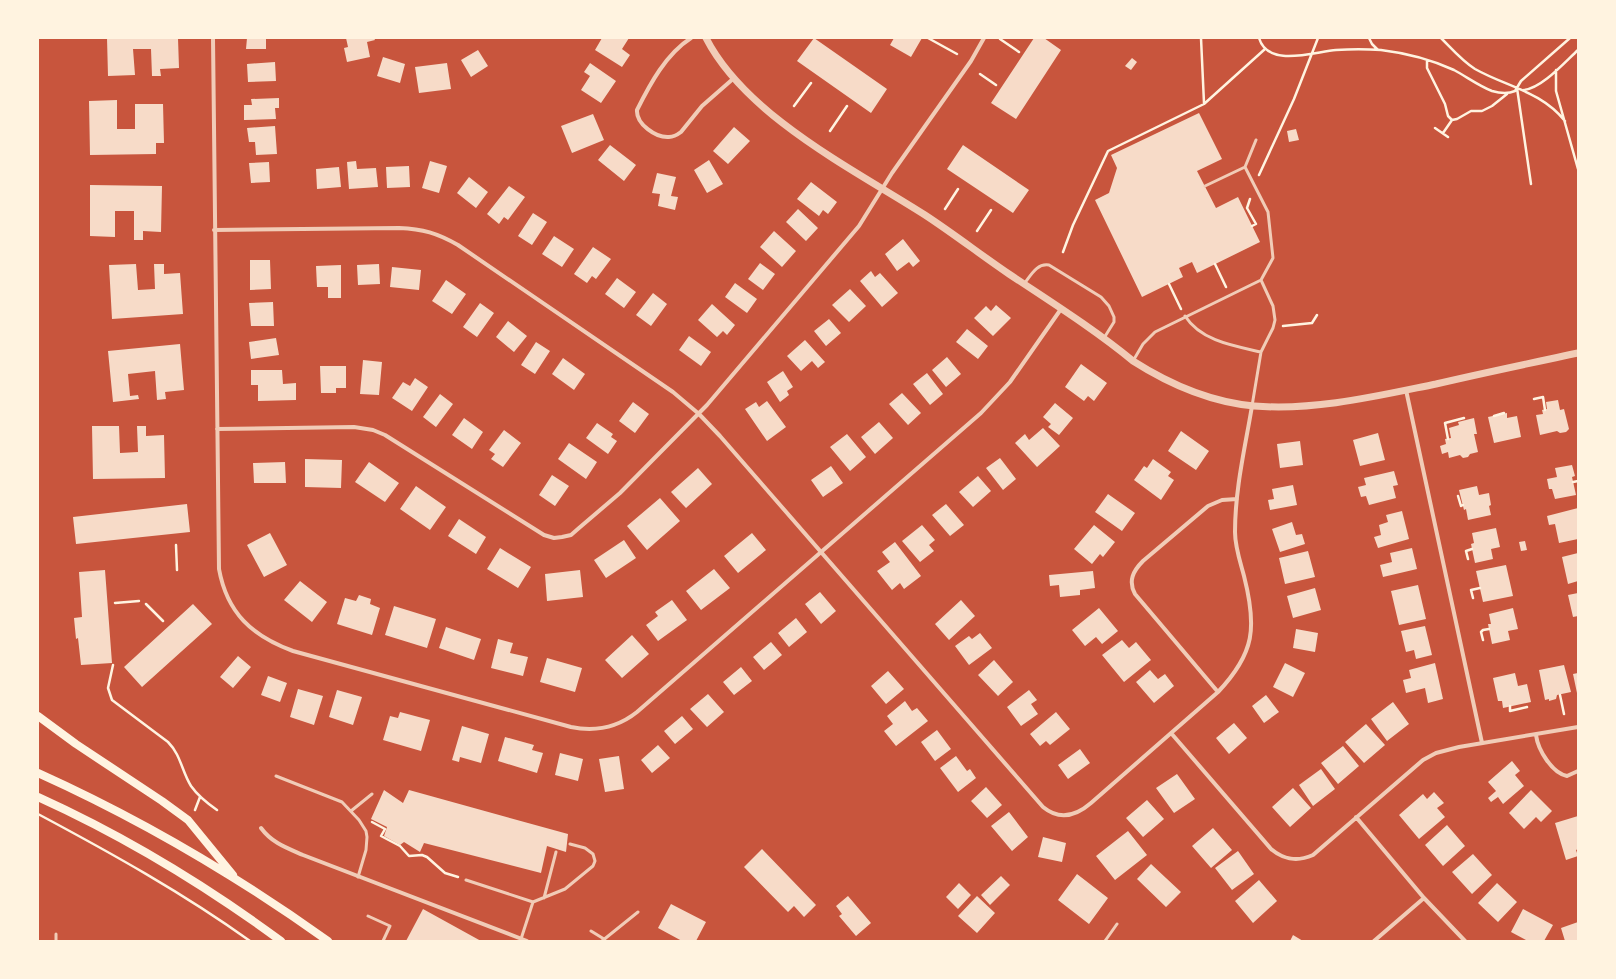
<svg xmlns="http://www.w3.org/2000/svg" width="1616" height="979" font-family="'Sofia Sans Condensed',sans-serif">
<rect width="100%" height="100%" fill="#c8553d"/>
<path fill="#f7dbc8" d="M107,38H178L179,68L160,69L161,76H152L151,49H133L135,75L108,76Z
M247,38H266V49H246Z
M346,38H374L375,40L367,42L370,57L347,62L344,48L348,47Z
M602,38H629L622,49L630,55L622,67L595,50Z
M814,38L887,89L871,113L797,61Z
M894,38H922L911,57L890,45Z
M1034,38H1044L1061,50L1016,119L991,103Z
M478,50L488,66L471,77L461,60Z
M383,57L405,64L400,83L377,76Z
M1132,58L1137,62L1131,70L1125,66Z
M275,62L276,81L248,82L247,64Z
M447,63L451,89L419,93L415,67Z
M590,63L616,81L601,103L581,90L590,76L584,72Z
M279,98V108H275L276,119L244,120V105H252L251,99Z
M117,100V129H135V104H163L164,143H156V154L90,155L89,101Z
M1199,113L1222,159L1197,171L1216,208L1238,197L1260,242L1197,273L1192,262L1179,268L1183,277L1142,297L1095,200L1109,193L1117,168L1111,155Z
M593,114L604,140L572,153L561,126Z
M275,126L277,154L256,155L255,142H249L247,128Z
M734,127L750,141L728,164L713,151Z
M1296,129L1299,140L1289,142L1287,131Z
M610,145L636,165L624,181L598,160Z
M963,145L1029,190L1013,213L947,169Z
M709,160L723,184L707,193L694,170Z
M356,161L357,169L376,168L378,187L349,189L347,162Z
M430,161L447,166L439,193L422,188Z
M269,162L270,182L251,183L249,163Z
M409,166L410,187L387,188L386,167Z
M339,167L341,187L317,189L316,169Z
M657,173L676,177L671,196L678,197L675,210L658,206L660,194L652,193Z
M469,177L488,192L476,208L457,193Z
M811,182L837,202L828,214L823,210L819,216L797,199Z
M90,185L162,186L161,232L143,231V240H134V211H115V237L90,236Z
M509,186L525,197L508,220L504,217L499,224L487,214Z
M798,209L818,228L806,241L786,222Z
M533,213L547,222L532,245L518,236Z
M774,231L796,251L782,267L760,247Z
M554,236L574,249L562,267L542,254Z
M903,239L920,261L913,267L909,262L897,271L885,254Z
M593,247L611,259L596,279L592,276L587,283L574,274Z
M250,260H270L271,289L250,290Z
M760,263L775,274L763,290L748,279Z
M136,264L138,290L155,289L154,264H164V274L180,273L183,314L112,319L109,265Z
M379,264L380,284L358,285L357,265Z
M341,265V298H328V287H317L316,266Z
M392,267L421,270L419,290L390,287Z
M871,271L875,277L880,273L898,293L882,307L860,281Z
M617,278L636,292L624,308L605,294Z
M446,280L466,294L452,314L432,301Z
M735,283L757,299L747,313L725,297Z
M850,289L866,306L849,322L832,305Z
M653,293L667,304L651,326L636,315Z
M273,302L274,326H251L249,303Z
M480,303L494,313L477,337L463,327Z
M712,304L735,325L727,335L723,331L717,337L698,320Z
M996,305L1011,318L993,336L974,318L986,306L991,311Z
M829,319L841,333L826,346L814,331Z
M508,321L527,336L514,352L496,337Z
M967,329L988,346L978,359L956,342Z
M689,336L711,352L701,366L679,350Z
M276,338L279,355L251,359L249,342Z
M805,340L825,362L818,368L812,361L801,371L787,356Z
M536,342L550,351L535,374L521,365Z
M180,344L184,390L165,392L166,399L157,400L155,371L128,374L130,396L138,395L139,399L113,402L108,351Z
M947,357L961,374L946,387L932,370Z
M563,358L585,374L574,390L552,374Z
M363,360L382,362L379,395L360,394Z
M1081,364L1107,383L1094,401L1088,396L1084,401L1065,387Z
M320,366H346V388H336V393H321Z
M251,370H282L283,384L296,383V400L258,401V385H251Z
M783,371L793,387L787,391L789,395L780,402L767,382Z
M927,373L943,394L930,405L913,384Z
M415,378L428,387L412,411L392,398L403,382L410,386Z
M902,393L921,413L908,425L889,404Z
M440,394L453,404L436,427L423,417Z
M1558,400L1560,410L1564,409L1569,429L1566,432L1560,433L1557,431L1540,435L1536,415L1543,414L1542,410L1547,409L1546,402Z
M767,401L786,427L767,441L745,409L756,402L759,407Z
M633,402L649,414L635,433L619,421Z
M1055,403L1073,418L1059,435L1048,427L1051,424L1043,417Z
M1507,413V418L1517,416L1521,437L1494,443L1488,417Z
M464,418L483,432L472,449L452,435Z
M1474,418L1477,434H1474L1478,452L1470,454L1468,457L1463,458L1460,455L1449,458L1448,452L1442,454L1440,446L1446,444L1445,439L1451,438L1449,428L1459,425L1458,422Z
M879,422L893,438L875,454L861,437Z
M597,423L613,434L611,437L617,441L608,454L586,438Z
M92,426H119L120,453L138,452L137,426H146V436L164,435L165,478L93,479Z
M1043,428L1060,446L1037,467L1015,443L1025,434L1029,440Z
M504,430L521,443L503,467L491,459L495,454L489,450Z
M1181,431L1209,451L1196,470L1168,451Z
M1378,433L1385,460L1360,466L1353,440Z
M847,434L866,457L850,471L830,447Z
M1300,441L1303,465L1280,468L1277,444Z
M569,443L597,462L586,479L558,459Z
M1000,458L1016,479L1003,490L986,468Z
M305,459L342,460L341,488L305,487Z
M1153,459L1171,472L1168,476L1174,480L1161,500L1134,480L1144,466L1147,468Z
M285,462L286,483H254L253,463Z
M369,462L399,483L385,502L355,482Z
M1572,465L1575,476L1572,477L1576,495L1555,499L1552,489H1549L1547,479L1557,477L1555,468Z
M831,466L843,483L823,497L811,480Z
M698,468L712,484L686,508L671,492Z
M1394,471L1398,485L1393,486L1396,498L1369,505L1366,496L1361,497L1358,487L1366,485L1364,478Z
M552,475L569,486L555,506L539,495Z
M978,476L991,491L973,507L959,492Z
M1293,485L1297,505L1270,510L1268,500L1274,499L1272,489Z
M416,486L446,507L430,530L400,509Z
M1477,486L1479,495L1489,493L1491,505L1489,506L1491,515L1468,520L1466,509L1464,510L1459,490Z
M1108,494L1135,513L1122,531L1095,512Z
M660,498L680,521L647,550L627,526Z
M187,504L190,532L76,544L73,517Z
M946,504L964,525L950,536L932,515Z
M1578,508V539L1559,543L1555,524L1549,525L1547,516Z
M1402,511L1409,539L1378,548L1374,537L1381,535L1379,525L1388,522L1386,515Z
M459,519L486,537L476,554L448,536Z
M1292,522L1296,535L1302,534L1305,544L1280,552L1272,529Z
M922,525L935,540L929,545L934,551L920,562L902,541Z
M1094,525L1115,542L1103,557L1100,554L1092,564L1074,549Z
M1496,528L1500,547L1491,549L1493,559L1475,563L1471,544L1474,543L1472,533Z
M270,533L287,565L264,577L247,545Z
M752,533L766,550L738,573L724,556Z
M624,540L636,558L606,578L594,560Z
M1525,541L1527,550L1521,551L1519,542Z
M895,542L921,576L904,589L900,583L892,590L877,571L890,562L882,552Z
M500,548L531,567L518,588L487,569Z
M1412,548L1417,569L1383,577L1380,565L1392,562L1390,553Z
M1308,551L1315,577L1285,584L1279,558Z
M1578,553V581L1568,584L1562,557Z
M1506,565L1513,596L1483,602L1476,571Z
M714,569L730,588L701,610L686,591Z
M105,570L112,663L81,665L78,638L76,639L74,618L82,617L79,572Z
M580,570L583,597L547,601L545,574Z
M1093,571L1095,588L1080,590V595L1060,597L1059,585L1050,586L1049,575Z
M300,581L327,602L312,622L284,600Z
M1418,585L1426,619L1399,625L1391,591Z
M1315,588L1321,610L1293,618L1287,596Z
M820,592L836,611L821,624L805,604Z
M1578,593V616L1573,617L1568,595Z
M359,595L371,599L370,604L380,608L372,635L337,624L345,598L356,601Z
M672,600L687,620L658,641L646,625L658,616L655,612Z
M961,600L975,616L949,640L935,624Z
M193,604L212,624L142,687L124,667Z
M394,606L436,619L427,648L385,635Z
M1099,608L1118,631L1102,644L1096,637L1085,646L1072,630Z
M1513,608L1518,629L1508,631L1510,640L1492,644L1488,624H1491L1489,614Z
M796,618L807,632L789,647L778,633Z
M1425,626L1432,655L1416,659L1414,650L1406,652L1401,631Z
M446,627L481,639L474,660L439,648Z
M1296,629L1318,633L1315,652L1293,648Z
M980,633L992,648L969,665L955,646L969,636L972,639Z
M632,635L649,654L622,678L605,660Z
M498,639L513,643L510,653L528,657L523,676L491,668Z
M1122,640L1129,648L1136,642L1151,660L1124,682L1102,655Z
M771,642L782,655L764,670L753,657Z
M238,656L251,667L233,688L220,677Z
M547,658L582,668L575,692L540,682Z
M994,660L1013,682L998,696L978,675Z
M1285,663L1305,673L1293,697L1273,687Z
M1435,663L1443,699L1428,703L1425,688L1406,693L1403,680L1411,678L1409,670Z
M1564,665L1571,692L1557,695L1556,699L1549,701V699L1545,700L1539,670Z
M741,667L752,681L734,695L723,682Z
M1150,670L1158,679L1165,674L1174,686L1154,703L1136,682Z
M888,671L904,689L886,704L871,686Z
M1515,673L1518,686L1527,684L1531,702L1503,708L1502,701H1498L1493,678Z
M1578,673V693H1577L1573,674Z
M268,676L287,683L280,702L261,695Z
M298,689L323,696L314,725L290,717Z
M337,690L362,697L353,725L329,717Z
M1029,690L1037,700L1031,704L1038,714L1021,726L1007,707Z
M708,694L724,712L707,727L690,709Z
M1266,695L1279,712L1264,723L1252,706Z
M905,701L912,711L917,708L928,721L896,746L884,731L893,724L887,716Z
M1393,702L1409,724L1387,741L1371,719Z
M400,712L430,720L421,751L383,740L390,716L398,718Z
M1056,712L1070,729L1050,745L1046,741L1040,746L1030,734Z
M682,716L693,729L675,744L664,731Z
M1234,723L1247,738L1229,754L1216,738Z
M1366,724L1385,745L1364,763L1345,742Z
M462,726L489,734L481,763L460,757L459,762L452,760Z
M937,730L951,749L935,761L921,742Z
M505,737L534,745L532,750L543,753L537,773L498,761Z
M658,745L670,758L652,773L641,760Z
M1343,746L1359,766L1338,784L1321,763Z
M1080,749L1090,763L1068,779L1058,765Z
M560,753L583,759L578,781L555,775Z
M619,756L624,789L605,792L599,759Z
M956,756L967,771L970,769L976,778L958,792L940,768Z
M1512,761L1520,771L1515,775L1524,786L1503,804L1498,797L1491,802L1488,798L1496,791L1488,782Z
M1321,769L1335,789L1313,806L1299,785Z
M1177,774L1195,799L1174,813L1156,788Z
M986,787L1002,805L987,818L971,801Z
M1293,788L1311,808L1290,827L1272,807Z
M384,790L403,803L409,790L568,834L566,852L547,846L541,873L424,843L420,852L404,842L400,845L384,836L387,827L371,819Z
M1531,790L1552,811L1541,822L1536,817L1524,829L1509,813Z
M1434,792L1444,803L1437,808L1445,817L1419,839L1399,815L1423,794L1427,799Z
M1147,800L1164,819L1143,837L1126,818Z
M1009,812L1028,837L1012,851L991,826Z
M1578,816V849L1576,850L1578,856L1566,860L1555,823Z
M1447,825L1465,846L1443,866L1425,845Z
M1213,828L1232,850L1211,868L1192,846Z
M1128,831L1147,855L1115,880L1096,856Z
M1043,837L1066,843L1062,862L1038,857Z
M762,849L816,905L804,917L794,906L788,912L744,867Z
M1238,851L1254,874L1232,890L1215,868Z
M1473,854L1492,875L1472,894L1452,872Z
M1151,864L1181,892L1166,907L1137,879Z
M1077,874L1108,898L1089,924L1058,900Z
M1001,876L1010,885L990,905L981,895Z
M1259,880L1277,901L1253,923L1235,901Z
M959,883L971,895L958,909L946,897Z
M1497,883L1517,902L1498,922L1478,903Z
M848,896L871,923L856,936L839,916L842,914L836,906Z
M977,896L995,913L977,933L958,916Z
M671,904L706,922L696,941H682L658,928Z
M423,909L481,941H406Z
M1523,909L1553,925L1544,941H1528L1511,932Z
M1578,922V941H1565L1561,928Z
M1293,935L1303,941H1290Z"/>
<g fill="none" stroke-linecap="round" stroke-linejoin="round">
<path stroke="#fff3e0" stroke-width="2.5" d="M928,38L957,54
M1201,38L1204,103
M1259,38C1268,68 1313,52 1336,50C1351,49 1366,49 1381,50C1406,53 1432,60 1454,70C1467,77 1479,86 1492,91C1499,93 1508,94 1515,91L1521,81L1570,38
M1369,38L1372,44L1378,50
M1441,38C1452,49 1462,61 1475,69C1507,87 1541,91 1565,121
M1000,39L1019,52
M1427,60V68L1445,104L1448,116L1452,120L1457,119L1471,111H1482L1492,106L1507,94
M1556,70V91L1578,169
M980,74L996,85
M1517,88L1531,184
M1524,90C1542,88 1564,63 1578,50
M794,106L811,83
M1435,128L1448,137
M830,131L847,106
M1443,133L1452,120
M1259,175L1294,99L1318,38
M1250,199L1247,208L1256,224L1252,226
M945,209L958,189
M977,231L991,210
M1063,252L1073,225L1108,151L1204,104L1265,49
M1215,264L1226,287
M1169,284L1181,309
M1283,326L1312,323L1317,315
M1534,399L1543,397L1545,410
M1494,416L1504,413
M1448,439L1445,423L1464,418
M1573,482L1578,481
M1458,496L1461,506L1463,505
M176,545L177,570
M1468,559L1466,551L1472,549
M1473,598L1471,590L1480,588
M115,603L139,601
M146,604L163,621
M1483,640L1481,632L1483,630L1489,629
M113,665L108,688L112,700L168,742C181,755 182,772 191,786C198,796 207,803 217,810
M1560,695L1564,714
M1510,706V711L1527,707
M195,810L200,797
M38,814C111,853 183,893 250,941
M372,822L385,829L381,836L400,846L409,856L422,855L427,857L445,873L458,877"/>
<path stroke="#f1ccb7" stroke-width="3" d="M1245,167L1256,140
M1024,284C1031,275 1037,263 1049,265L1101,297L1109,306L1114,317V322L1104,338
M1185,316C1201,341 1234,346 1261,352
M1133,361L1143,344L1155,332L1261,280L1273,258L1268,212L1245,167L1205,186
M1252,406L1261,352L1273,328L1275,320L1273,306L1261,280
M276,776L342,802L359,820L366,831L367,837L366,850L358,877
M351,811L372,794
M466,880L533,902L521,939
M544,898L556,852
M533,902L565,889L593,866L595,861L593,854L585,848L570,844
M368,916L390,926L383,941
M591,931L604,939
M56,934V941
M602,941L638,912
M1105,941L1117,924"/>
<path stroke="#f1ccb7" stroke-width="4" d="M213,38L219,569C227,613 252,636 293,651L571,727C596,732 617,728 637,712L981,413L1010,382L1061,309
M691,38C666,54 650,84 637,110C636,124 656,138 669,137C673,137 677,135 681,132L702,106L734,78
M214,230L399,228C423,229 437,233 458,245L673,392L699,414L720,436L1043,807C1060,821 1076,816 1091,803L1218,692C1255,653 1257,627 1244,576C1240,561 1235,547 1235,532C1235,489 1245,448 1252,406
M1406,390L1482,743
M217,429L354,427L373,430L385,435L544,535L554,538L562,537L571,535L579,528L620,493L707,405L859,226L892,173L971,61L984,38
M1218,692L1135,594C1128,581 1133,571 1143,561L1208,506L1222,500L1237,499
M1171,733L1271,849C1284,860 1297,862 1313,855L1423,760L1436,753L1459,747L1578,727
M1536,735C1538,750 1552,773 1567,776L1578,771
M1356,817L1424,898L1465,941
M261,828C272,843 287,848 303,855L527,941
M1374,941L1424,898"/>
<path stroke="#f1ccb7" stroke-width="7" d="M706,38C746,116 853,169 925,215C954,234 981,255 1009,274C1051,302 1094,329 1133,361C1169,384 1211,402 1254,406C1315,411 1377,396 1436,384C1483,373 1531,363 1578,353"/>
<path stroke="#fff3e0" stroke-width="8" d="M38,716L76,744L162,801L188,820L233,875
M38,773C140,819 237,876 328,941
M38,797C124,836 205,885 281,941"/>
</g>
<rect width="1616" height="979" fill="none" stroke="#fff3e0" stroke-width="78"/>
</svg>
